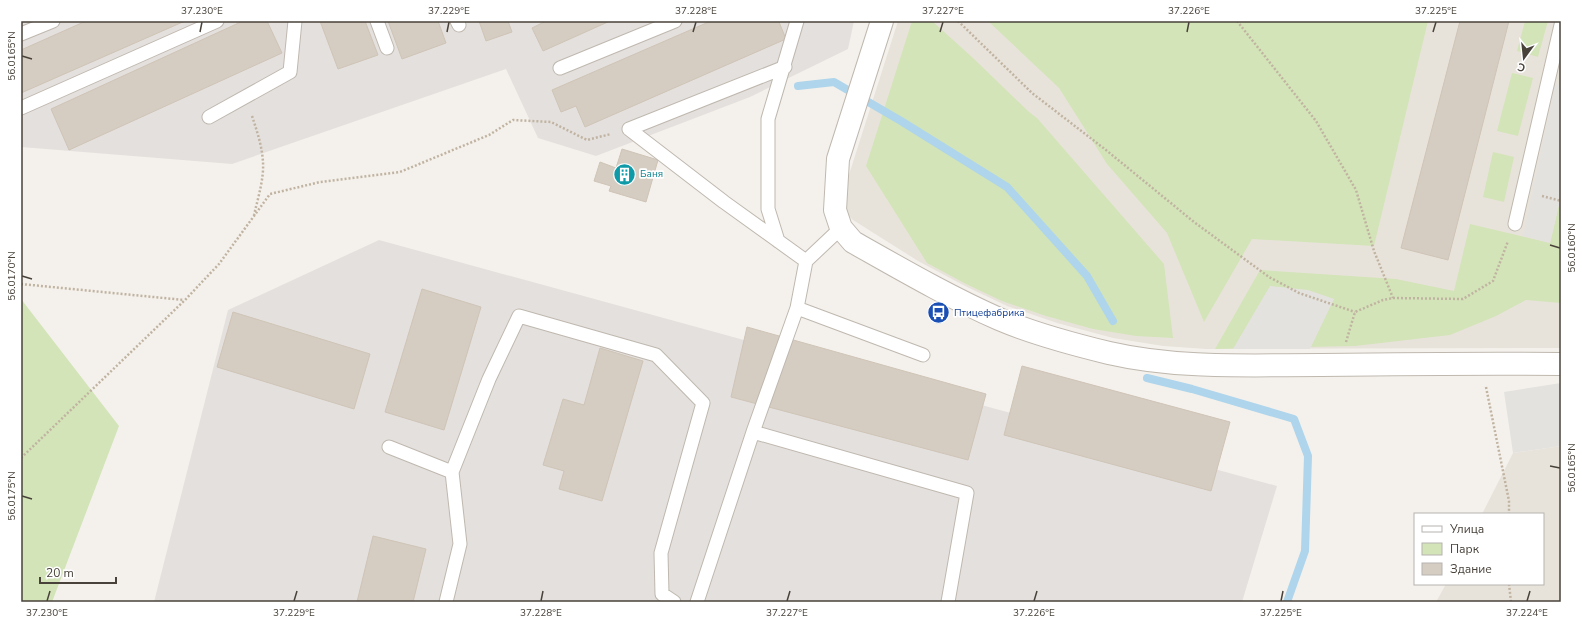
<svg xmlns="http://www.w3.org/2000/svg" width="1582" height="623" font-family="'Nunito Sans',sans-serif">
<rect width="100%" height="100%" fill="#f4f1ec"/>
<path fill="#e8e3da" d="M898,21H1561V348L1206,349L1163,346L1113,338L1057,323L1007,306L965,286L918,261L853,220L847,214L843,199L846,184Z
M1561,446V602H1436L1446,584H1543V514H1482L1513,453Z"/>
<path fill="#e4e0dd" d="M21,21H854L848,49L750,97L596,156L538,138L506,69L232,164L21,147Z
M379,240L1277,486L1242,602H154L228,310Z"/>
<path fill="#d3e4b8" d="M912,21H932L973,58L1029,112L1037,118L1164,264L1173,338L1136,336L1093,329L1046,316L1002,301L966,284L927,263L866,166Z
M988,21H1428L1374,246L1252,239L1204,322L1167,233L1107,164L1059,88Z
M1525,21H1548L1538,57L1517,51Z
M1512,73L1533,78L1518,136L1497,131Z
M1493,152L1514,157L1504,202L1483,197Z
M1561,196V303L1526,300L1496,316L1450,335L1355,346L1215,349L1260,270L1396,279L1454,291L1470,224L1550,243Z
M21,299L119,426L52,602H21Z"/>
<path fill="#e4e2df" d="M1555,84L1561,85V196L1550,243L1523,236Z
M1270,286L1308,290L1334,299L1310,349H1233Z
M1561,383V446L1513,453L1504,392Z"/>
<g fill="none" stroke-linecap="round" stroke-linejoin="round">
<path stroke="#aed5eb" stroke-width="8" d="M798,86L834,82L901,121L1007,187L1087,276L1113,321
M1147,378L1192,389L1294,419L1308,456L1305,551L1287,602"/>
</g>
<path fill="#d5cdc2" stroke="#cfc4b6" d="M86,21H185L21,93V50Z
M243,21H267L282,53L69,150L51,109Z
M320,21H365L378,55L338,69Z
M388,21H438L446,43L402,59Z
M479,21H508L512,32L486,41Z
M546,21H610L543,51L532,28Z
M711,21H782L779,22L786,39L585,127L576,106L561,112L552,90Z
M1460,21H1509L1448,260L1401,248Z
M622,149L658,160L646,202L609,191L611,186L594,181L600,162L616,168Z
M422,289L481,307L444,430L385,412Z
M233,312L370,354L354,409L217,367Z
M747,327L986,394L968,460L731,397Z
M600,348L643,361L602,501L559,489L564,471L543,465L563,399L584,405Z
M1022,366L1230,422L1211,491L1004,435Z
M373,536L426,549L413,602H357Z"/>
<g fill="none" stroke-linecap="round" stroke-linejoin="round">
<defs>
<path id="service" d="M377,21L387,48
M457,21L459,25
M21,34L53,21
M560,68L675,21
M21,108L217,21
M209,117L290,72L295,21
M629,129L724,202L806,261
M629,129L785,67
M1515,224L1561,25
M841,228L806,261L797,308L923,355
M778,241L768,209V119L797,21
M753,432L797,308
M389,447L452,472L460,544L446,602
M452,472L489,379L519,316L656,355L703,403L661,553L662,594L674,602
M697,602L753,432L967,493L948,602"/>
<path id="minor" d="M882,21L838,159L835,210L841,228L853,242C901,269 949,297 999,319C1034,334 1072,344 1109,353C1178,369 1251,365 1321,365C1401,364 1481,363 1561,364"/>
</defs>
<use href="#service" stroke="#bfb8af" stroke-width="15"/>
<use href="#minor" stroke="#bfb8af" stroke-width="24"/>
<path stroke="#c0b3a1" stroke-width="2.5" stroke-dasharray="2 2" stroke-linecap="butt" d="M958,21L1032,93L1106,150L1194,222L1269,277L1299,293L1355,312
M1237,21L1316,121L1356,190L1374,251L1393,298
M252,116C257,131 262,146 263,162C264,179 258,198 254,215
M1542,196L1561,201
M21,284L184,300
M1346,342L1355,312L1383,300L1393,298L1463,299L1493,281L1508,241
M1486,387L1509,501V514
M21,458L185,300L219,264L270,194L320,182L400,172L489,135L513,120L551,122L587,140L611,134
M1509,584L1511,602"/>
<use href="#service" stroke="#fff" stroke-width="13"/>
<use href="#minor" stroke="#fff" stroke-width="22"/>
</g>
<path fill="none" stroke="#48423a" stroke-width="1.5" d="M200,32L202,22M447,32L449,22M693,32L696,22M940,32L943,22M1187,32L1189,22M1433,32L1436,22M22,56L32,59M1550,245L1560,248M22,276L32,279M1550,466L1560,468M22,496L32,499M47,601L50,591M294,601L297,591M541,601L543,591M787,601L790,591M1034,601L1037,591M1281,601L1283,591M1527,601L1530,591"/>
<defs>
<symbol id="building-disc" viewBox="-11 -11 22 22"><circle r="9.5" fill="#0f9aa8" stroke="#fff"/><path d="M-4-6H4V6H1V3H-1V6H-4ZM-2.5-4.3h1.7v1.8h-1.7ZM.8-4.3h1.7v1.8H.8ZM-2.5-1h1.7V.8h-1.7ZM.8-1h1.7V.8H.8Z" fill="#fff"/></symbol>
<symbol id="bus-disc" viewBox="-11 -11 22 22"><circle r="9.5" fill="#1a4fb4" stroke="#fff"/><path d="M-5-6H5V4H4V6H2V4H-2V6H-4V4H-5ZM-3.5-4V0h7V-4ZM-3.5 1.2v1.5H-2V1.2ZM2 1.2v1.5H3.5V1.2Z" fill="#fff"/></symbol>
</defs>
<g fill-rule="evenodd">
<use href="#building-disc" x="612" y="162" width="25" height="25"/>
<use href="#bus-disc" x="926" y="300" width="25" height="25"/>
</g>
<g text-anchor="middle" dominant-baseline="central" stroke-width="3.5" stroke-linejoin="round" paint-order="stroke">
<g font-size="10" fill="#0d838f" stroke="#fff" text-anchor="start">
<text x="640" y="174">Баня</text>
</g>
<g font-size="10" fill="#164399" stroke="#fff" text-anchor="start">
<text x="954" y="313">Птицефабрика</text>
</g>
</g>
<rect width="1582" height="623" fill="none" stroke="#ffffff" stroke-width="44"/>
<rect x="1414" y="513" width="130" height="72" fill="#ffffff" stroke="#b6b3b0"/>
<rect x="1422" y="526" width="20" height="6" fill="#ffffff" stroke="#b6b3b0"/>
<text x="1450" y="533" font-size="12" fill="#48423a">Улица</text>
<rect x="1422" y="543" width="20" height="12" fill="#d3e4b8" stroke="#b6b3b0"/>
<text x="1450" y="553" font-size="12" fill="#48423a">Парк</text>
<rect x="1422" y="563" width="20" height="12" fill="#d5cdc2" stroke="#b6b3b0"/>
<text x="1450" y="573" font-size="12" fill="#48423a">Здание</text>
<g transform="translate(1524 58) rotate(195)" stroke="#ffffff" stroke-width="3" paint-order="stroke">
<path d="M0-3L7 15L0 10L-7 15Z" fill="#48423a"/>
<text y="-6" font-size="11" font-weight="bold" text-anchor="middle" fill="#48423a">С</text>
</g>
<path d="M40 577v6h76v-6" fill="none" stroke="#48423a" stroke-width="2"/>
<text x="46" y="577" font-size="12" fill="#48423a" stroke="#ffffff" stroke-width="3" paint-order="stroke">20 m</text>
<rect x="22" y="22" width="1538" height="579" fill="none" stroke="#48423a" stroke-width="1.5"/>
<g font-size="10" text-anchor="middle" fill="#48423a">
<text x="202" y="14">37.230°E</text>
<text x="449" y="14">37.229°E</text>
<text x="696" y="14">37.228°E</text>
<text x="943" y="14">37.227°E</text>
<text x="1189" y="14">37.226°E</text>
<text x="1436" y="14">37.225°E</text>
<text transform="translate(11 56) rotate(-90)" y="4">56.0165°N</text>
<text transform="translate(1571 248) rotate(-90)" y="4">56.0160°N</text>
<text transform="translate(11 276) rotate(-90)" y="4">56.0170°N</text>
<text transform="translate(1571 468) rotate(-90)" y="4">56.0165°N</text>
<text transform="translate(11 496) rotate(-90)" y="4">56.0175°N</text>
<text x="47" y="616">37.230°E</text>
<text x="294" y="616">37.229°E</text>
<text x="541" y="616">37.228°E</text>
<text x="787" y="616">37.227°E</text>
<text x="1034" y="616">37.226°E</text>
<text x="1281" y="616">37.225°E</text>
<text x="1527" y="616">37.224°E</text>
</g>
</svg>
